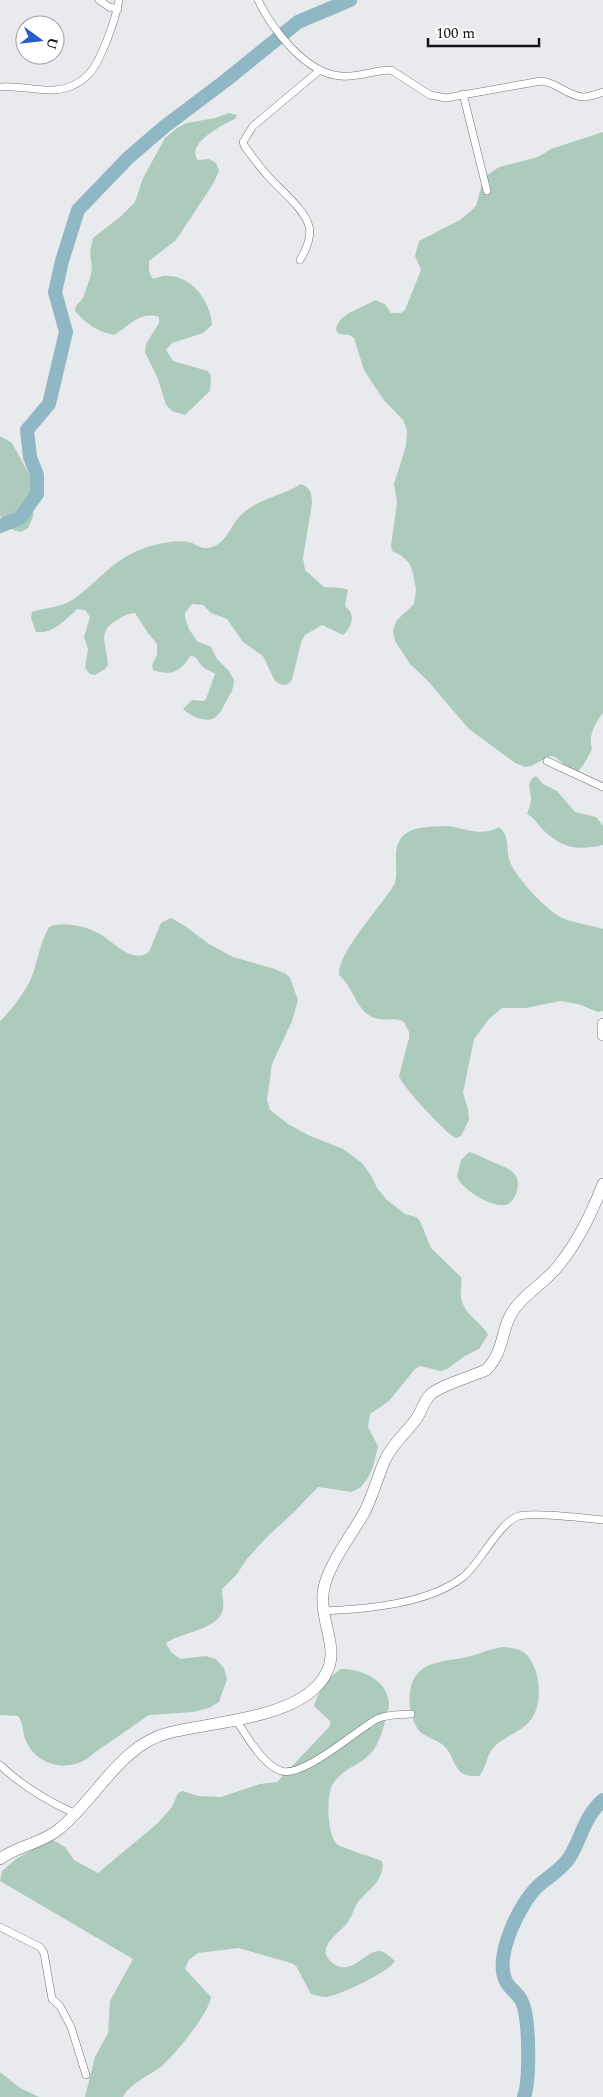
<svg xmlns="http://www.w3.org/2000/svg" width="603" height="2097" font-family="Spectral,serif">
<rect width="100%" height="100%" fill="#e8eaed"/>
<path fill="#adcbbc" d="M229,113L237,115L235,119C222,125 185,144 198,160L209,159L216,163L219,171L213,184L176,240L149,261V271L152,278C158,279 162,275 168,276C193,276 211,303 212,325L203,333L172,343L166,350L173,361L208,371L211,376L210,391L185,415L172,411L166,405L158,379L145,352L146,344L159,323V317C139,311 130,326 114,335C98,332 85,323 75,311L76,306L83,298L90,278L92,269L90,252L93,238L121,216L135,202L143,178L165,138L177,128L187,123L215,118Z
M603,132V713C595,723 588,736 592,749L584,764L576,774L555,757L550,756L531,766L525,767L515,763L469,729L427,680L410,664L395,641L393,630L397,620L414,604L416,589L413,573L409,563L402,556L392,551L391,546L397,502L394,484L406,446L407,430L403,420L383,399L364,370L354,338L349,335L339,334L336,330C339,312 362,309 375,300L385,304L391,313H401L405,310L421,270L415,256L419,241L460,220L472,210L476,206L483,181L486,176L499,167L538,157L551,149Z
M0,436L12,443L35,485L33,517L28,528L21,532L13,530L0,516Z
M301,484C310,487 312,494 312,503L303,558L305,570L324,587L343,588L348,590L345,605C346,608 349,609 350,612C355,618 349,631 343,635L322,625L305,635L301,642L292,680L288,684L282,685L275,681L263,656L243,642L227,619L211,613L203,605L192,604L185,613V618L189,629L197,641L211,647L217,659L229,671L234,680C234,688 231,693 227,700C224,705 221,713 216,717C207,724 190,716 183,709L192,700L203,701L206,699L215,674C211,671 206,670 203,667C197,662 199,656 190,656C181,672 171,676 153,670L152,665L157,655V644L148,633L135,613C129,613 123,616 117,620C96,632 107,645 108,665L105,669L95,675L90,674L85,668L88,649L84,637L90,617L85,610L77,609C67,619 51,635 36,632L31,618L32,612C47,607 62,608 75,598C94,585 108,566 129,555C143,547 171,539 188,542C195,543 202,550 209,548C226,544 230,527 240,516C256,499 282,496 301,484Z
M536,776L543,784L557,791L575,812L596,817L603,826V845C575,851 562,848 541,828C537,823 533,817 527,814C529,809 531,803 531,798C530,789 526,781 536,776Z
M449,826C466,829 483,837 499,827C510,836 506,847 509,859C513,875 547,911 562,918C574,923 590,925 603,929V1011L598,1012L578,1004L560,1001L526,1008H502L489,1019L474,1039L463,1093L468,1109L469,1120L461,1136L456,1138C446,1134 402,1086 399,1076L409,1038V1032L404,1022C393,1016 381,1023 370,1016C356,1008 353,987 339,975C337,952 383,905 395,883C397,873 396,866 396,856C396,824 427,827 449,826Z
M171,918L185,926L209,944L233,957L275,969L286,974L290,978L298,1000L292,1021L272,1064L267,1100L270,1110L288,1124L308,1135L343,1149L362,1163L372,1177L377,1188L387,1200L405,1214L416,1217L420,1221L431,1248L461,1277C463,1287 458,1294 463,1304C468,1317 482,1323 488,1335L479,1349L465,1356L447,1369L441,1371L420,1366L415,1369L389,1401L370,1414L368,1427L378,1446L373,1467L368,1478L361,1487L352,1492L318,1487L294,1512L268,1536L247,1559L237,1574L222,1589C222,1595 224,1602 223,1609C219,1630 181,1632 166,1643L171,1652L180,1659L206,1656L216,1659L224,1668L227,1679L219,1702L209,1708L193,1712L149,1715L94,1753C75,1773 38,1769 26,1741C22,1732 24,1724 18,1716L0,1715V1021C11,1011 27,990 32,976C38,960 40,943 49,927C62,921 85,926 98,933C112,940 132,965 149,952L161,923Z
M469,1152C477,1154 483,1158 490,1161C505,1167 522,1171 517,1191C516,1196 512,1202 508,1204C496,1211 460,1189 457,1176L461,1160Z
M504,1647C512,1648 520,1649 526,1654C541,1669 544,1706 529,1722C519,1733 502,1737 492,1749C486,1758 486,1769 479,1776C452,1778 458,1761 445,1747C438,1739 423,1738 417,1728C411,1717 408,1703 410,1691C416,1658 445,1663 471,1656C482,1653 492,1648 504,1647Z
M341,1669C361,1669 387,1679 389,1703C389,1711 385,1721 383,1729C380,1738 376,1749 369,1755C358,1766 342,1769 333,1784C326,1795 327,1833 336,1843C340,1848 373,1857 382,1861C386,1879 368,1890 358,1902C354,1908 352,1916 348,1922C339,1934 312,1949 334,1964C352,1976 366,1950 380,1951C385,1951 391,1958 395,1961C390,1971 339,1996 326,1997C322,1997 316,1995 311,1994L296,1966L291,1963L238,1948L198,1953L189,1960L185,1969L211,1997C209,2014 175,2054 162,2066C149,2076 131,2082 123,2097H85L95,2057L108,2033L110,2001L133,1959L0,1881L2,1871L16,1859L51,1839L65,1847L74,1860L98,1873L158,1823L172,1807L178,1793L183,1791L198,1796L221,1797L260,1784L277,1782L330,1726V1721L314,1706C319,1690 326,1679 341,1669Z
M0,2072L20,2088L39,2097H0Z"/>
<g fill="none" stroke-linecap="round" stroke-linejoin="round">
<path stroke="#90b7c4" stroke-width="14" d="M0,526L20,518L37,494V475L30,457L27,430L49,404L66,332L55,292L62,261L78,210L128,158L164,127L225,81L298,22L350,0
M524,2097C530,2080 530,2015 521,2000C517,1992 507,1987 505,1979C495,1954 520,1903 538,1886C548,1877 561,1870 569,1858C582,1838 583,1818 603,1800"/>
<defs>
<path id="minor" d="M99,0L109,7L118,9
M258,0C272,29 306,74 341,76C358,78 374,70 391,70L430,95L446,98L541,81C557,82 567,96 583,97C590,97 597,94 603,92
M0,87C18,85 36,91 54,90C67,89 79,84 88,75C101,62 116,18 119,0
M463,94L487,191
M300,260C306,250 312,238 309,226C304,208 279,189 267,175C259,166 252,156 245,147L243,142L253,126L320,70
M547,761L603,787
M324,1611C367,1609 428,1604 463,1577C480,1564 500,1521 519,1516C536,1512 583,1518 603,1520
M236,1720C246,1735 263,1765 281,1771C304,1778 356,1730 377,1719C387,1714 400,1715 411,1714
M0,1765C23,1787 47,1801 76,1814
M0,1927L40,1947L44,1953L52,1999L60,2006L71,2027L86,2075"/>
<path id="primary" d="M603,1024V1035
M0,1859C17,1846 40,1844 58,1830C95,1801 120,1745 168,1733C211,1722 287,1719 318,1685C346,1654 320,1629 323,1594C325,1569 351,1536 364,1513C373,1496 377,1478 385,1460C392,1444 407,1432 417,1418C422,1410 424,1401 430,1395C439,1386 473,1376 486,1370C506,1350 500,1327 515,1308C526,1293 547,1281 559,1265C577,1243 593,1210 603,1184"/>
</defs>
<use href="#minor" stroke="#727476" stroke-width="8"/>
<use href="#primary" stroke="#727476" stroke-width="12"/>
<use href="#minor" stroke="#fff" stroke-width="7"/>
<use href="#primary" stroke="#fff" stroke-width="11"/>
</g>
<g transform="translate(40 40) rotate(105)"><circle r="24" fill="#ffffff" stroke="#a1a1a1"/>
<path d="M0-4L9 19L0 12L-9 19Z" fill="#255dca"/>
<text y="-8" font-size="14" font-weight="bold" text-anchor="middle" fill="#141415">U</text>
</g>
<path d="M428 38v8h111v-8" fill="none" stroke="#141415" stroke-width="2.5"/>
<text x="436" y="38" font-size="15" fill="#141415" stroke="#ffffff" stroke-width="4" paint-order="stroke">100 m</text>
</svg>
